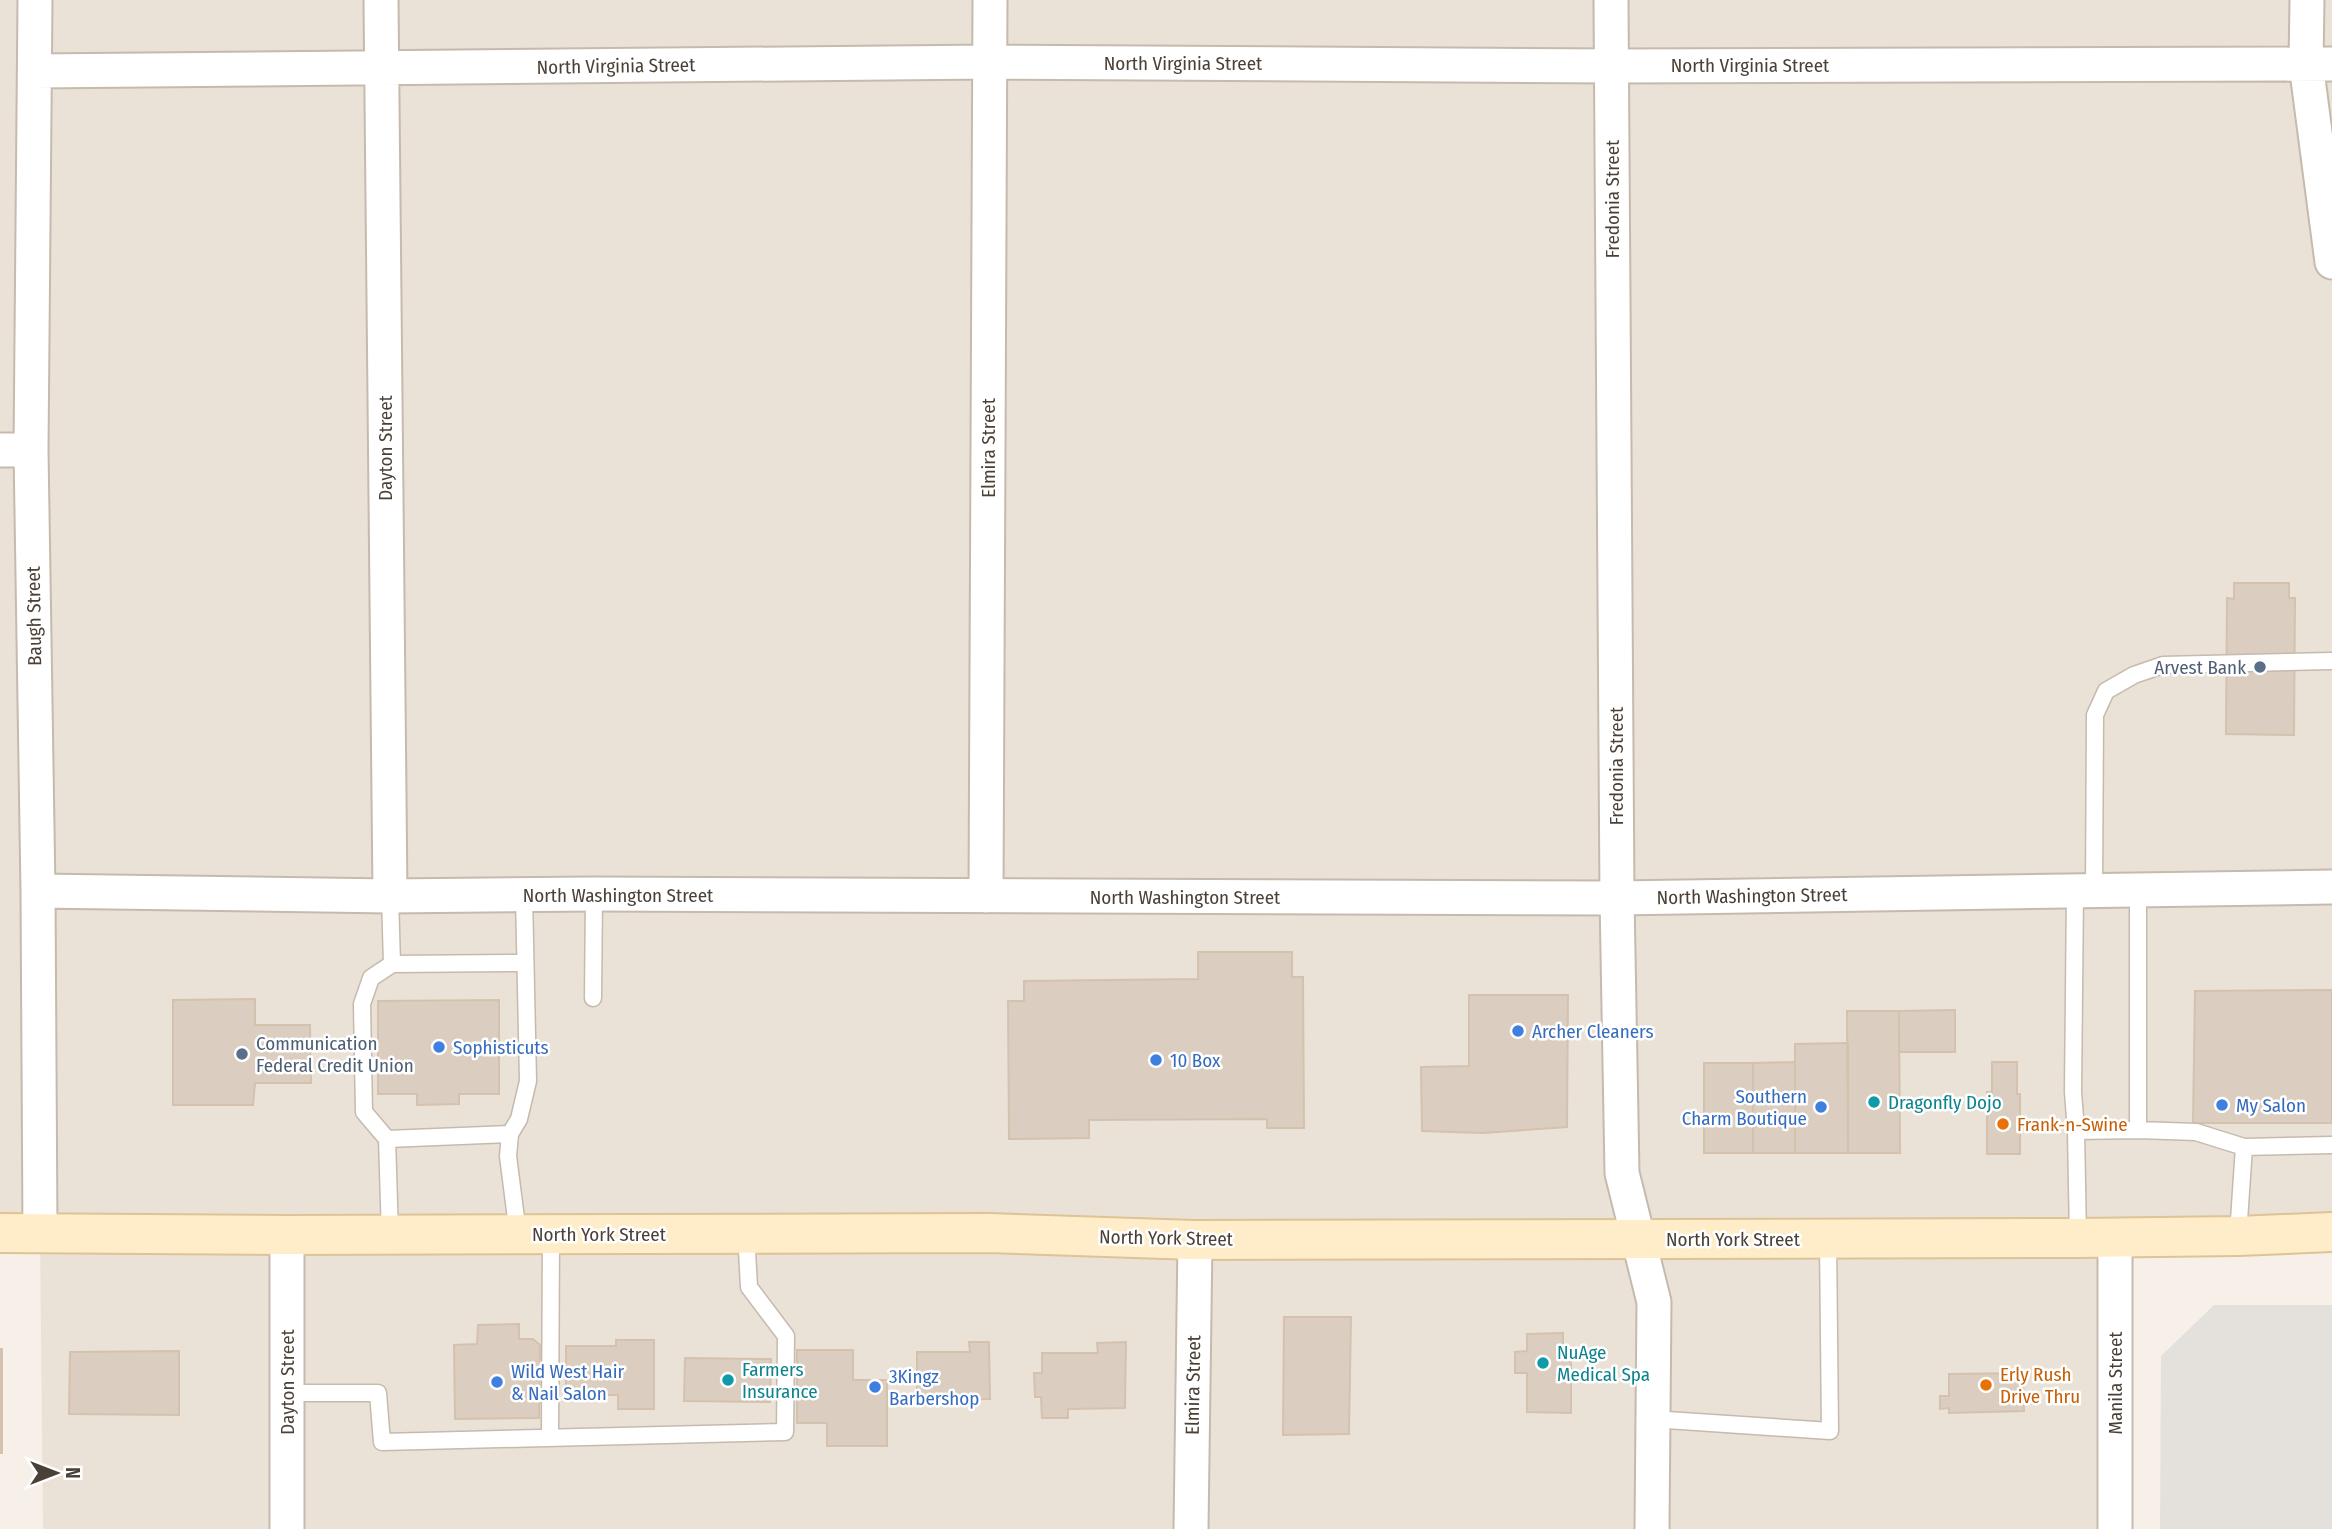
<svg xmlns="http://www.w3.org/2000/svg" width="2332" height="1529" font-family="'Fira Sans Condensed',sans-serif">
<rect width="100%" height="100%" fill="#f6f0e8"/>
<path fill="#eae2d6" d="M0,0H2332V1232L2115,1238V1529H43L40,1233H0Z"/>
<path fill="#e4e1dd" d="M2214,1305H2332V1529H2160L2161,1356Z"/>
<path fill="#dbcec0" stroke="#d4c2af" stroke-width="2" d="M2234,583H2289V598H2295L2294,735L2226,734L2227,598L2234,599Z
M1198,952H1292V977H1303L1304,1128H1267V1119L1089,1120V1138L1009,1139L1008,1001H1024V981L1198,979Z
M2332,990V1123H2193L2195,991Z
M1469,995H1568L1567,1127L1483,1133L1422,1131L1421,1067L1469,1066Z
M255,999V1025H310L311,1083H255L253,1105H173V1000Z
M499,1000V1094H459V1104L417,1105V1094H378V1001Z
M1955,1010V1052H1899V1011Z
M1847,1011H1899L1900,1153H1848Z
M1848,1043V1153H1795V1044Z
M1795,1062V1153H1753V1063Z
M1992,1062H2017V1094H2020V1154H1987V1092H1992Z
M1704,1063H1753V1153H1704Z
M1284,1317H1351L1349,1434L1283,1435Z
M519,1324V1339H533L540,1345L539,1418L455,1419L454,1345L477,1344L478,1325Z
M1563,1333V1353H1571V1413L1527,1412V1373H1515V1352L1527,1351V1334Z
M616,1340H654V1409H618V1395H566V1346H616Z
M969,1342H989L990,1399L917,1400V1352H970Z
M1126,1342L1125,1408L1068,1409V1418H1042L1041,1397H1035L1034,1373H1042V1353H1098L1097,1343Z
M0,1349H2V1453H0Z
M797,1350H853V1380H887V1446H827V1423H797Z
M179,1351V1415L69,1414L70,1352Z
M685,1358L771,1359L770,1402L684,1401Z
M2023,1373L2024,1411L1949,1413V1408L1940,1409V1396H1949V1374Z"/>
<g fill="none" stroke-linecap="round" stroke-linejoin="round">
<defs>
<path id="service" d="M2138,890V1130
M2075,891L2073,1092L2076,1131L2078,1238
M2094,891L2095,715L2106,691L2134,675L2163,665L2332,661
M390,896L392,964L371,978L362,1004L364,1112L387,1139L390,1235
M392,964L524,963
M593,998L594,894
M2076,1131L2138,1130L2196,1132L2244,1147L2332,1145
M387,1139L510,1134
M518,1234L508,1156L510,1134L519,1119L528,1081L524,895
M2238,1235L2244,1147
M287,1393H378L382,1442L785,1432L786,1336L749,1287L746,1233
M1652,1419L1830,1431L1828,1238
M550,1437L551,1234"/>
<path id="minor" d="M35,0L31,450L38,891L40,1233
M381,0L390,896
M1611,0L1617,898L1622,1173L1654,1302L1652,1529
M2307,0L2306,64L2332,262
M35,71L989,62L1612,66L2332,64
M0,450H31
M38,891L390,896L594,894L1617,898L2332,887
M986,896L990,0
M287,1235V1529
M2115,1238V1529
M1191,1529L1195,1240"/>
<path id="secondary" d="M0,1233L287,1235L989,1233L1195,1240L2078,1238L2238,1236L2332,1232"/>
</defs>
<use href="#service" stroke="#c5baad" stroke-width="19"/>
<use href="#minor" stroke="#c5baad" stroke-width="37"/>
<use href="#secondary" stroke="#ddc396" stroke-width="42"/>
<use href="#service" stroke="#fff" stroke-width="16"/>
<use href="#minor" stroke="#fff" stroke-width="33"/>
<use href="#secondary" stroke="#ffedc9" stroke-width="38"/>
</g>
<g fill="#5c6f8a" stroke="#fff" stroke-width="2.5">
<circle cx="2260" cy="667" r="7"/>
<circle cx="242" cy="1054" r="7"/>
</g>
<g fill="#3f7fe0" stroke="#fff" stroke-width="2.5">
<circle cx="1518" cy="1031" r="7"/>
<circle cx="439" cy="1047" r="7"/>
<circle cx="1156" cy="1060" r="7"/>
<circle cx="2222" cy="1105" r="7"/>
<circle cx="1821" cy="1107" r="7"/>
<circle cx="497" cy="1382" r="7"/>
<circle cx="875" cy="1387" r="7"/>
</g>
<g fill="#0f9aa8" stroke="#fff" stroke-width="2.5">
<circle cx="1874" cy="1102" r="7"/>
<circle cx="1543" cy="1363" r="7"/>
<circle cx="728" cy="1380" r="7"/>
</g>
<g fill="#e8710a" stroke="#fff" stroke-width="2.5">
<circle cx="2003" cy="1124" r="7"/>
<circle cx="1986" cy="1385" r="7"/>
</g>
<g text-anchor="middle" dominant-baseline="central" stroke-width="5" stroke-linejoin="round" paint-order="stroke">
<g font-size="19" fill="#4a4036" stroke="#fff">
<text x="1183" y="63">North Virginia Street</text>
<text x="1750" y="65">North Virginia Street</text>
<text transform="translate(616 66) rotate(-1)">North Virginia Street</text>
<text transform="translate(1612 199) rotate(-90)">Fredonia Street</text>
<text transform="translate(385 448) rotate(-90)">Dayton Street</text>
<text transform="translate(988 448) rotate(-90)">Elmira Street</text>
<text transform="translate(34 616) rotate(-91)">Baugh Street</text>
<text transform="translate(1616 766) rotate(-90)">Fredonia Street</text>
<text x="618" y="895">North Washington Street</text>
<text transform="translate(1752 896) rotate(-1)">North Washington Street</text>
<text x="1185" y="897">North Washington Street</text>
<text x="599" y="1234">North York Street</text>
<text transform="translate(1166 1238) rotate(1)">North York Street</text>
<text x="1733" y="1239">North York Street</text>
<text transform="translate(287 1382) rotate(-90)">Dayton Street</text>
<text transform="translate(2115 1383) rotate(-90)">Manila Street</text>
<text transform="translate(1193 1385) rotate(-89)">Elmira Street</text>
</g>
<g font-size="19" fill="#4e5e75" stroke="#fff" text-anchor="end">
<text x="2246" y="667">Arvest Bank</text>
<text x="256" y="1043" text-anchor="start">Communication<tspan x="256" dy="22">Federal Credit Union</tspan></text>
</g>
<g font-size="19" fill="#366cbe" stroke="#fff" text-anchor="start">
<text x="1532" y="1031">Archer Cleaners</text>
<text x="453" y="1047">Sophisticuts</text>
<text x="1170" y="1060">10 Box</text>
<text x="1807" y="1096" text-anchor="end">Southern<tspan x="1807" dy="22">Charm Boutique</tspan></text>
<text x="2236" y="1105">My Salon</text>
<text x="511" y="1371">Wild West Hair<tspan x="511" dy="22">&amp; Nail Salon</tspan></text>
<text x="889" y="1376">3Kingz<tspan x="889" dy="22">Barbershop</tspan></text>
</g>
<g font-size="19" fill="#0d838f" stroke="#fff" text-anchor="start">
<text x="1888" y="1102">Dragonfly Dojo</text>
<text x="1557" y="1352">NuAge<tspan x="1557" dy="22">Medical Spa</tspan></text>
<text x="742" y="1369">Farmers<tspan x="742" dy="22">Insurance</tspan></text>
</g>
<g font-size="19" fill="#c56008" stroke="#fff" text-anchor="start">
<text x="2017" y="1124">Frank-n-Swine</text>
<text x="2000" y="1374">Erly Rush<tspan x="2000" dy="22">Drive Thru</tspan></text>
</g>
</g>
<g transform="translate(56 1473) rotate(90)" stroke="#ffffff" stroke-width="5" paint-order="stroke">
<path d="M0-5L12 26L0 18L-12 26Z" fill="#4a4036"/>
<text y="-10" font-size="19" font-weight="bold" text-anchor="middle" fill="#4a4036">N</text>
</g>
</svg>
